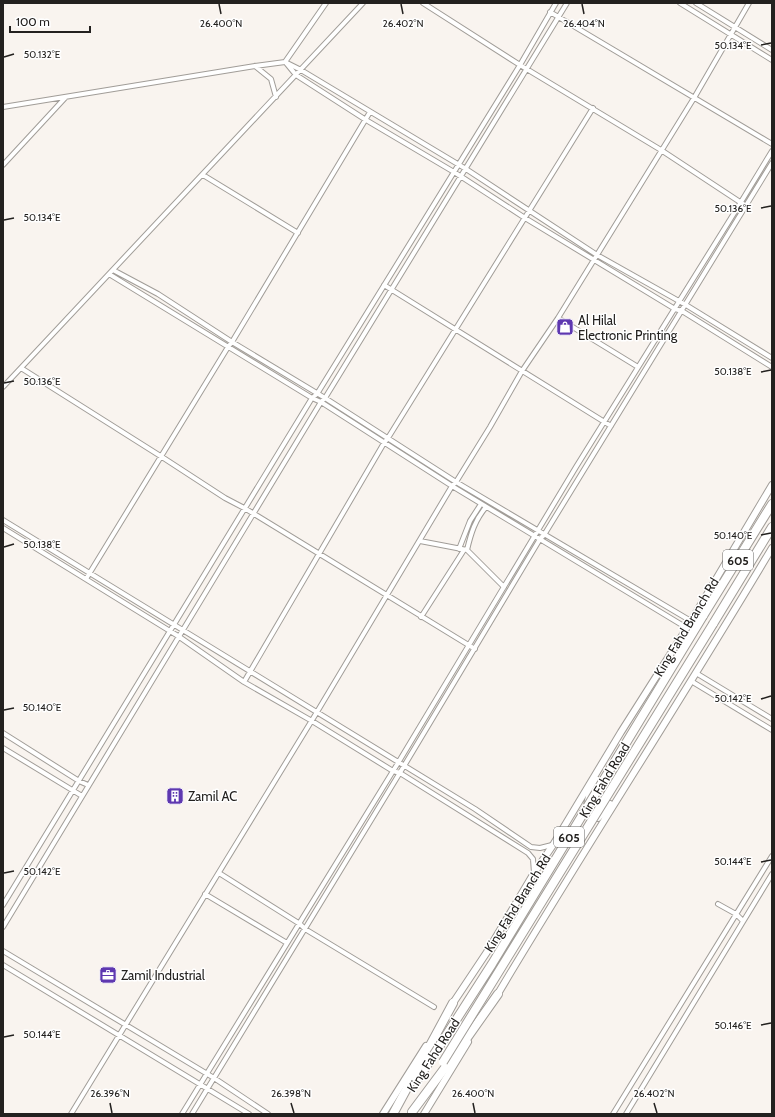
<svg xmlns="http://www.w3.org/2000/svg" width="775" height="1117" font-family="Cabin,sans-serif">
<rect width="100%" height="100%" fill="#f9f4ef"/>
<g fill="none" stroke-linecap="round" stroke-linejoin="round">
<defs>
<path id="minor" d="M423,3L520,65L661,150L743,204
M680,3L772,60
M696,3L772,50
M550,12L772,144
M285,62L326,3
M287,64L296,75L366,120L454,172L525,218L675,309L682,311L772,367
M255,66L271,79L276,97
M3,107L255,66L285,62L301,70L466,169L597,255L686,305L772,358
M3,165L65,98
M203,175L298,233
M113,270L158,294L232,342L325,398L456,482L691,621
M109,274L312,398L321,402L452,486L687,628
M384,285L611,426
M558,318L638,367
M21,368L162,457L225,498L246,509L475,649
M3,387L363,3
M3,520L475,809L531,847L540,848L552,845
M3,528L178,636L244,682L312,721L393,771L400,773L528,853L533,859L534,873
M420,541L467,550L504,587
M459,549L470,521L481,504
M467,550C471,533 475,520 486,507
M86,579L228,347L232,342L370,112
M421,617L464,550
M696,673L772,719
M691,681L772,730
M244,682L384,443L388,438L593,108
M3,733L79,781L88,785
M3,748L82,796
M219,873L300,924L305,929L434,1007
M205,894L287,943
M718,904L736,914L743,921
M3,905L312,398L317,394L520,65L556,3
M3,927L321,402L325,398L567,3
M3,951L214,1078L268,1114
M3,965L249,1114
M71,1114L317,712L452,486L456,482L490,427L522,371L558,318L694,98L749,3
M182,1114L398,763L576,467L741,202L772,151
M192,1114L404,766L540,539L544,535L772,163
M613,1114L772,856
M626,1114L772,874"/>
<path id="secondary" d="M597,780C591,791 581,808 593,818H598L610,804
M496,997C586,846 682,699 772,548
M451,1006L487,952L534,873L553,845L621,732L687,628L772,485
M383,1114L426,1046
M424,1114L468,1042"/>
<path id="motorway" d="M703,616L772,504
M713,624L772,527
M416,1082L433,1056
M412,1112L462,1045L498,994
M393,1114L453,1003"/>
</defs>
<use href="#minor" stroke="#a19d98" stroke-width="6"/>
<use href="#secondary" stroke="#a19d98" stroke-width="8"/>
<use href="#motorway" stroke="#a19d98" stroke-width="10"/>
<use href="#minor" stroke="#fff" stroke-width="4"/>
<use href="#secondary" stroke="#fff" stroke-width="6"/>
<use href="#motorway" stroke="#fff" stroke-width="8"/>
<defs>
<path id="motorway-bridge" d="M433,1056L492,964L703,616
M443,1062L713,624"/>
</defs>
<use href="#motorway-bridge" stroke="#a19d98" stroke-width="10" stroke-linecap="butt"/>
<use href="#motorway-bridge" stroke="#fff" stroke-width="8"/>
</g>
<path fill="none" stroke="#23211f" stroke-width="1.5" d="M219,4L221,14M401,4L403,14M582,4L584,14M761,45L771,43M4,57L14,54M761,208L771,206M4,220L14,218M761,372L771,370M4,383L14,381M761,535L771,533M4,547L14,544M761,699L771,696M4,710L14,708M761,862L771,860M4,873L14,871M761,1025L771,1023M4,1037L14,1035M110,1103L112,1113M291,1103L294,1113M473,1103L475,1113M654,1103L657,1113"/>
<defs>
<symbol id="shop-square" viewBox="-11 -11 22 22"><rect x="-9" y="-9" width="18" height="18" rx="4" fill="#5e38b0" stroke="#fff"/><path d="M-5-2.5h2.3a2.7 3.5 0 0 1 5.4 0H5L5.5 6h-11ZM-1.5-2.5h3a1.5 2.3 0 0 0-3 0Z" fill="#fff"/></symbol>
<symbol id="building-square" viewBox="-11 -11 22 22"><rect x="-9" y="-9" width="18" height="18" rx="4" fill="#5e38b0" stroke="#fff"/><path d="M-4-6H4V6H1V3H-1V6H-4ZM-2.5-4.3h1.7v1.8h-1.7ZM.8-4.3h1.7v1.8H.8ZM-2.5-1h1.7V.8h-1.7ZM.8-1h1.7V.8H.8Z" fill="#fff"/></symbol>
<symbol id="office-square" viewBox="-11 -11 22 22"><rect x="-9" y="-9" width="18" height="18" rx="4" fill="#5e38b0" stroke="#fff"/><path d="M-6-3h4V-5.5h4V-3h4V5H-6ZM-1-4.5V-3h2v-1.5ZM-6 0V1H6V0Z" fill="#fff"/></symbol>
</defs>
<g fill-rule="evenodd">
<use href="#shop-square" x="555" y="317" width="20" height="20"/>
<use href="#building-square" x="165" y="786" width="20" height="20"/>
<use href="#office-square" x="98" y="965" width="20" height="20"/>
</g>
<g text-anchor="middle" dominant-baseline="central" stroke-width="3" stroke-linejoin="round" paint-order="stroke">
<g fill="#fff" stroke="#656462" stroke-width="1">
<rect x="723" y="550" width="30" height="20" rx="3"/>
<rect x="554" y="827" width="30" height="20" rx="3"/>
</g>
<g font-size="12" font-weight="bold" fill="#23211f">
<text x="738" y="560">605</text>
<text x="569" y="837">605</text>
</g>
<g font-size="13" fill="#23211f" stroke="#fff" text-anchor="start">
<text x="578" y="320">Al Hilal<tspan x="578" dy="15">Electronic Printing</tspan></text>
<text x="188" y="796">Zamil AC</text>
<text x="121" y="975">Zamil Industrial</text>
</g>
<g font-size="13" fill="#23211f" stroke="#fff">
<text transform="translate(686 627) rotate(-59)">King Fahd Branch Rd</text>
<text transform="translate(604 780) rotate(-59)">King Fahd Road</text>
<text transform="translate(517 903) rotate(-58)">King Fahd Branch Rd</text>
<text transform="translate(433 1055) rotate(-57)">King Fahd Road</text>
</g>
</g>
<g font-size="10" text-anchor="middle" fill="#23211f" stroke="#fff" stroke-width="3" stroke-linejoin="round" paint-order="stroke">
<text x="221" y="27">26.400°N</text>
<text x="403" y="27">26.402°N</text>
<text x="584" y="27">26.404°N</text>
<text x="733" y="49">50.134°E</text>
<text x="42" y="58">50.132°E</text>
<text x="733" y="212">50.136°E</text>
<text x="42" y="221">50.134°E</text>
<text x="733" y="375">50.138°E</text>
<text x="42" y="385">50.136°E</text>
<text x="733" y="539">50.140°E</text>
<text x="42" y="548">50.138°E</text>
<text x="733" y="702">50.142°E</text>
<text x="42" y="711">50.140°E</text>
<text x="733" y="865">50.144°E</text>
<text x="42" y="875">50.142°E</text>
<text x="733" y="1029">50.146°E</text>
<text x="42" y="1038">50.144°E</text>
<text x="110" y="1097">26.396°N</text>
<text x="291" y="1097">26.398°N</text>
<text x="473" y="1097">26.400°N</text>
<text x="654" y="1097">26.402°N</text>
</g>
<rect width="775" height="1117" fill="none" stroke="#23211f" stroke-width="8"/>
<path d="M10 26v6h80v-6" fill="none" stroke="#23211f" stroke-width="2"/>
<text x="16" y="26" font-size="12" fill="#23211f" stroke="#ffffff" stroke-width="3" paint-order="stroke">100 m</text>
</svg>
